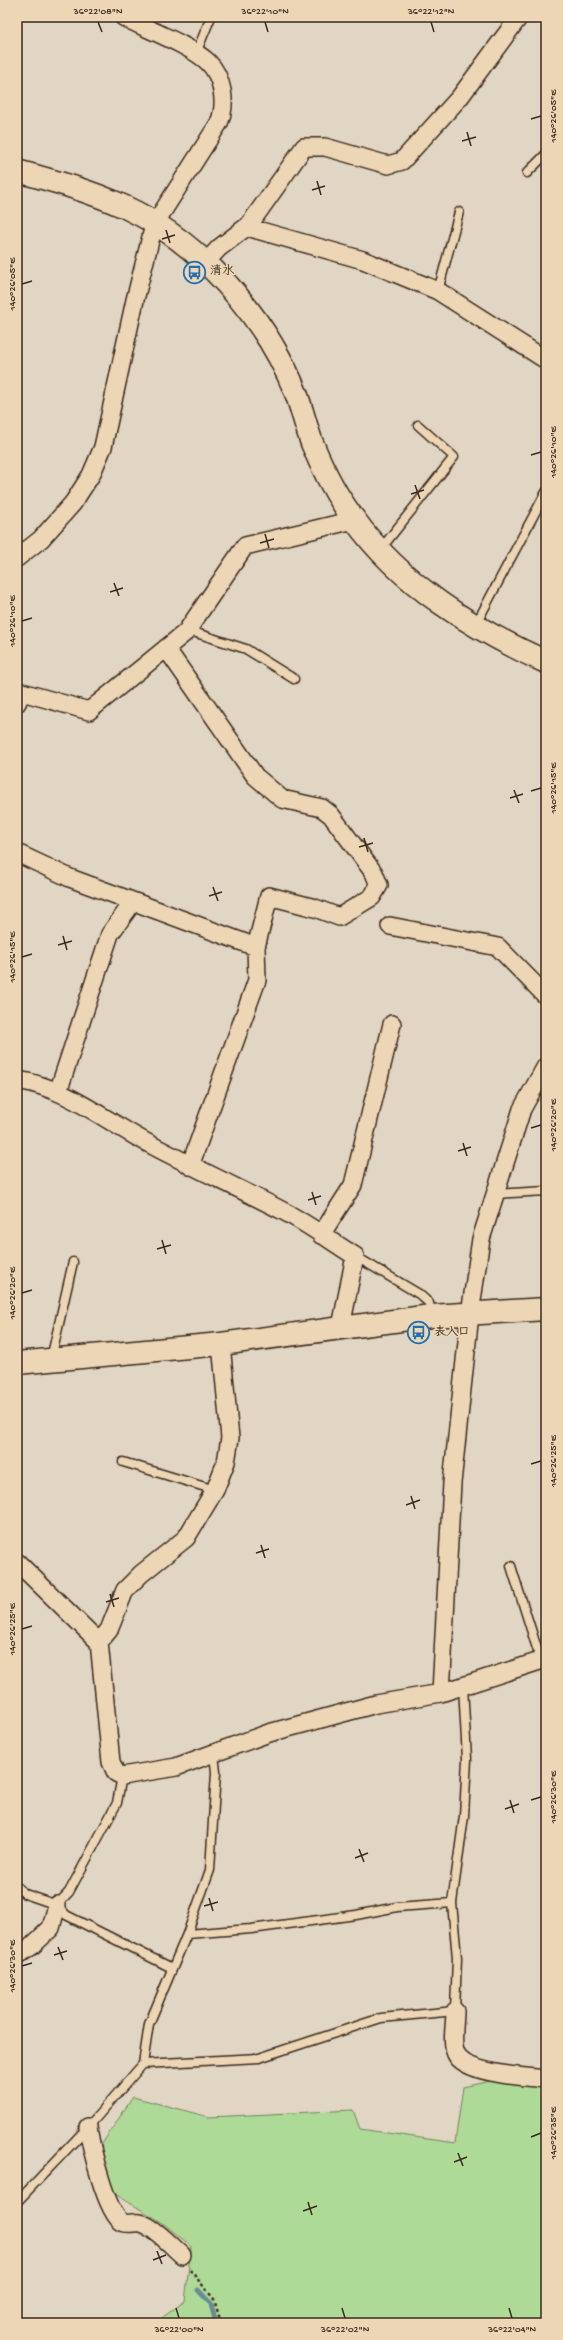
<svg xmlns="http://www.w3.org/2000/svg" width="563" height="2340" font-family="'Gochi Hand','Klee One',sans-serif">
<rect width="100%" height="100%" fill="#e1d5c3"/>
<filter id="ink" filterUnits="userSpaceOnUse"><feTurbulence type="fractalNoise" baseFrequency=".025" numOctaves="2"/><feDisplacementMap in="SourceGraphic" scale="8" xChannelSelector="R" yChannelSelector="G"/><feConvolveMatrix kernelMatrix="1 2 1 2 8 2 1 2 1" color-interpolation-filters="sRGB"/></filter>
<g filter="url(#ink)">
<path fill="#aeda98" stroke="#74825b" d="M490,2081L546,2087V2323H155L185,2301L191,2246L163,2223L110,2191L96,2153L133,2097L209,2117L353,2110L360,2129L455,2143L463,2087Z"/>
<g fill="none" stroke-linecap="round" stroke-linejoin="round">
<path stroke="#668e92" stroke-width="5" d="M198,2290L211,2304L216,2323"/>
<defs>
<path id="lane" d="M196,53L211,17
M527,173L546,154
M438,291L459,212
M380,550L454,457L418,425
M476,624L546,492
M187,630L246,649L294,679
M496,1194L546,1191
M355,1256L419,1294L429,1303L431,1314
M51,1359L73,1262
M123,1462L215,1490
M511,1566L541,1661
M17,1887L25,1894L57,1905L69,1892L117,1803L122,1776
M58,1905L66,1915L172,1968
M187,1934L251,1929L356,1915L397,1907L452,1903
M143,2064L259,2058L381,2018L455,2011L457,1958L452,1903L464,1816L467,1759L463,1686
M17,2202L88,2127L143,2064L149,2024L187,1934L210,1870L216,1772L214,1754"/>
<path id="street" d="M247,227L363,260L438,291L546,360
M205,263L219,248L249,225L304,147H325L388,165L402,161L460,97L519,17
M17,558L41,539L73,503L91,475L103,447L135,300L154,225L219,123C227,104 223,77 208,62C190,45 146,29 123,17
M166,648L255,776L282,799L322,808L331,815L374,873L379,885L372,897L339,917L315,908L269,896L256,947
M17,703L22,692L89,711L186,632L245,546L354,520
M17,853L70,878L256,947L257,980L190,1166
M390,926L498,947L546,996
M17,1080C65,1087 103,1119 144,1141C190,1166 237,1187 283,1211C308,1224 331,1241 355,1256L341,1327
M58,1092L110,934L133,902
M321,1235L353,1185L392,1024
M17,1562L99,1642L111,1762L116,1773L122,1776L176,1767L269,1733L376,1704L441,1693L546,1659
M99,1642L109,1630L125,1590L141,1574L186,1538L215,1490L226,1462L230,1438L221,1344
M441,1693L452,1483L470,1314L481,1239L522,1109L546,1066
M17,1956L32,1946L51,1928L57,1905
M455,2011C455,2024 451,2043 456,2054C465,2074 526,2077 546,2079
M88,2127C91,2147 106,2212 122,2222C127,2225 135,2222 140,2223C153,2226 172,2246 182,2255"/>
<path id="secondary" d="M17,171C54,181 90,191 125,207C200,242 265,316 296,393C302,409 306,427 312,443C323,470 336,496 354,519C401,585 473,629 546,662
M17,1363L221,1344L431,1316L546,1309"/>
</defs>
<use href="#lane" stroke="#3b2a1e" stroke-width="11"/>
<use href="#street" stroke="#3b2a1e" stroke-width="20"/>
<use href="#secondary" stroke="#3b2a1e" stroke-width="25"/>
<path stroke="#3b2a1e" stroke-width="2.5" stroke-dasharray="3 3" stroke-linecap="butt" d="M190,2270L214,2299L221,2323"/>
<use href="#lane" stroke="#ecd6b5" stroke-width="8"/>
<use href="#street" stroke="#ecd6b5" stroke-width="17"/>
<use href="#secondary" stroke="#ecd6b5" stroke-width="22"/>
</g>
</g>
<path fill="none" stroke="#3b2a1e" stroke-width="1.5" d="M98,22L102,32M265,22L268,32M431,22L434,32M531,119L541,116M467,132L471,146M462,141L476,137M317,181L321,195M312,190L325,186M166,230L170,243M162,239L175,235M22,284L32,281M531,455L541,452M415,485L420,499M411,494L424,490M265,534L269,548M260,543L274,539M114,583L119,596M110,592L123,588M22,621L32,618M514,790L519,803M531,791L541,788M510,798L523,794M364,838L368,852M359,847L373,843M213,887L218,901M209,896L222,892M63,936L67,950M58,945L72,941M22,957L32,954M531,1128L541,1125M463,1143L467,1156M458,1151L471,1147M312,1192L316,1205M308,1200L321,1196M162,1240L166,1254M157,1249L171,1245M22,1293L32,1290M531,1464L541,1461M411,1496L415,1509M406,1505L420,1500M261,1545L265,1558M256,1553L269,1549M110,1594L114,1607M106,1602L119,1598M22,1629L32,1626M510,1800L514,1813M531,1800L541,1797M505,1809L519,1804M359,1849L364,1862M355,1858L368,1853M209,1898L213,1911M204,1906L218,1902M58,1947L63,1960M54,1955L67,1951M22,1966L32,1963M531,2137L541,2133M458,2153L463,2166M454,2162L467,2157M308,2202L312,2215M303,2211L317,2206M157,2251L162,2264M153,2260L166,2255M176,2308L179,2318M342,2308L345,2318M509,2308L512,2318"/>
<defs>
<symbol id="bus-ring" viewBox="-11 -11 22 22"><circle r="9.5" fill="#ecd6b5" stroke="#1f6fb2" stroke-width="1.5"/><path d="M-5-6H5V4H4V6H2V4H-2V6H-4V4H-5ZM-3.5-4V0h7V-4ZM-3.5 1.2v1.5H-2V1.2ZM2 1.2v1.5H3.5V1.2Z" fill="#1f6fb2"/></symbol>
</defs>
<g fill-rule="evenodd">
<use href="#bus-ring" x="182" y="260" width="25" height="25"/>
<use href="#bus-ring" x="406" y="1320" width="25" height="25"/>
</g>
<g text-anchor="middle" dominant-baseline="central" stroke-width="3.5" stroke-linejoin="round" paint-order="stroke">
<g font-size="12" font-weight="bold" fill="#3b2a1e" stroke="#ecd6b5" text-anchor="start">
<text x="210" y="272">清水</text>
<text x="434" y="1333">表入口</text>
</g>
</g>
<rect width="563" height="2340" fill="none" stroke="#ecd6b5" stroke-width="44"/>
<rect x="22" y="22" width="519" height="2296" fill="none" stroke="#3b2a1e" stroke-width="1.5"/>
<g font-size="10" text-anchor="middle" fill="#3b2a1e">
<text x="98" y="14">36°22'08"N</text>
<text x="265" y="14">36°22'10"N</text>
<text x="431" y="14">36°22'12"N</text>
<text transform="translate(552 116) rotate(-90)" y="4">140°26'05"E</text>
<text transform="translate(11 284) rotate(-90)" y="4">140°26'05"E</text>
<text transform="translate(552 452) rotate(-90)" y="4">140°26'10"E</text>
<text transform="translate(11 621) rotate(-90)" y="4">140°26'10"E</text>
<text transform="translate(552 788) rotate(-90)" y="4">140°26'15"E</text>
<text transform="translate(11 957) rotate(-90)" y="4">140°26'15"E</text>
<text transform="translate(552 1125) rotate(-90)" y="4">140°26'20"E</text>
<text transform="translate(11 1293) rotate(-90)" y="4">140°26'20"E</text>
<text transform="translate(552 1461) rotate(-90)" y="4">140°26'25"E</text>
<text transform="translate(11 1629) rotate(-90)" y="4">140°26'25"E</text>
<text transform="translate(552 1797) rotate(-90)" y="4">140°26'30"E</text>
<text transform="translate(11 1966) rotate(-90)" y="4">140°26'30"E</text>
<text transform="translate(552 2133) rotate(-90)" y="4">140°26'35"E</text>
<text x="179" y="2332">36°22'00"N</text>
<text x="345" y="2332">36°22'02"N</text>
<text x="512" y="2332">36°22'04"N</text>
</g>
</svg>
